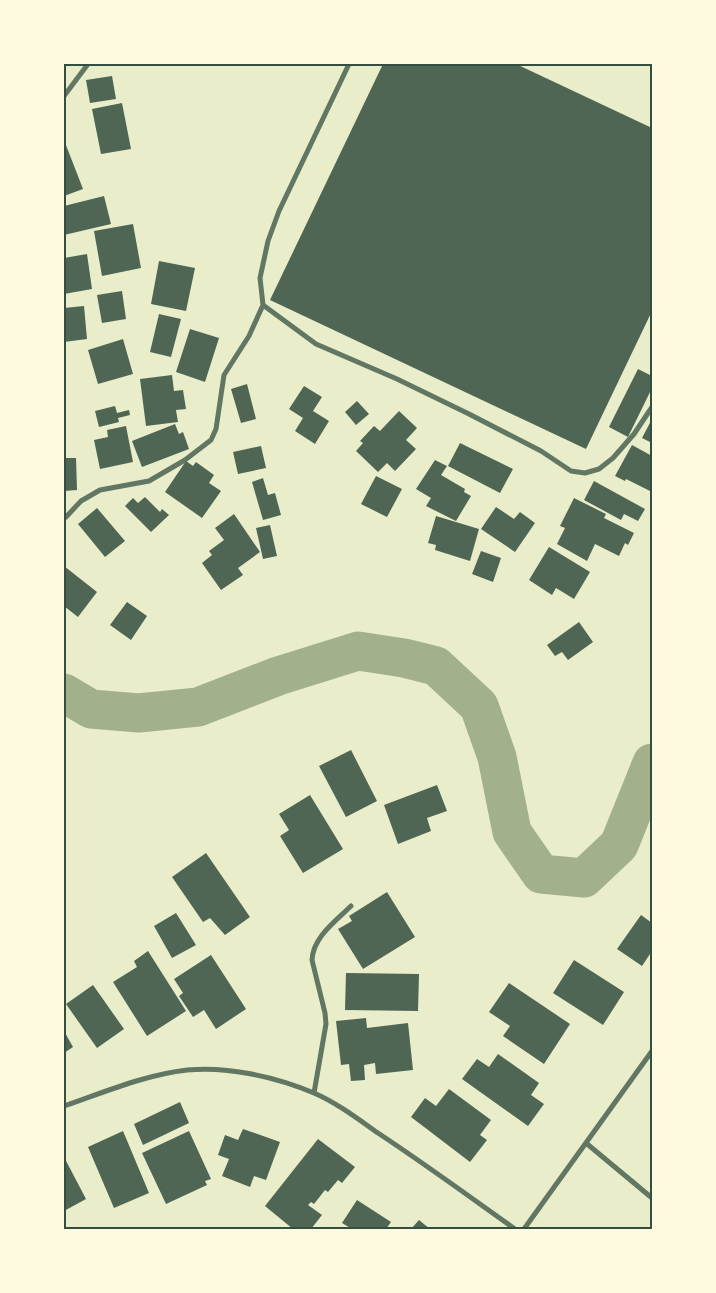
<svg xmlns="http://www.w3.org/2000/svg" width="716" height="1293" font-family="Karla,sans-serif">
<rect width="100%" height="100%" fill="#e9edc9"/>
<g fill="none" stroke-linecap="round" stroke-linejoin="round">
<path stroke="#a3b18a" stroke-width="39" d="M64,693L91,709L139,713L198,707L278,676L358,651L404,658L436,666L479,706L497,757L512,832L541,874L584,878L619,845L652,763"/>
</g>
<path fill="#4f6655" d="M383,64H516L652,128V311L586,449L270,300Z
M112,76L116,99L90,103L86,80Z
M122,103L131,149L101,154L92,109Z
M64,140L83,189L64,196Z
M104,196L111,224L64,235V206Z
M133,224L141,268L102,276L94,231Z
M87,254L92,289L64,294V258Z
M159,261L195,268L186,311L151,304Z
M122,291L126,319L102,323L97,295Z
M84,306L87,339L64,342V308Z
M159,314L181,319L171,357L150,352Z
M190,329L219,338L205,382L176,372Z
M123,339L133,374L98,384L88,350Z
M638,369L652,376V388L628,437L609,427Z
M172,375L174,391L183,390L186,409L176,410L178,422L146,426L140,379Z
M247,384L256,419L241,423L231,389Z
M304,386L322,397L313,411L329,421L315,444L295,431L303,418L289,409Z
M357,401L369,414L356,425L345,412Z
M115,406L117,413L129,410L130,415L118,418L119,422L99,427L95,411Z
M399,411L417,428L406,440L416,449L395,471L387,463L378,472L356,451L363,443L360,441L374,426L380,431Z
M652,419V443L642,438Z
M175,424L179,434L183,432L189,449L142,467L132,441Z
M126,426L133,462L100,469L94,440L108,437L107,430Z
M460,443L513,469L500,493L448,466Z
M632,445L652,456V487L650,491L626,479L625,481L615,476Z
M261,446L266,468L238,474L233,452Z
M64,458H76L77,490L64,491Z
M435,460L447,466L441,475L465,489L464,492L471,496L456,521L426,506L431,498L416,489Z
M186,461L193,466L196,462L214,475L209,483L221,491L202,518L165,492Z
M376,476L402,489L387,517L361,504Z
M263,478L268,495L275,493L281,515L263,520L252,482Z
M594,481L645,509L638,521L624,514L621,520L584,500Z
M145,497L160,512L162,509L169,515L151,532L125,506L133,498L138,503Z
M574,498L606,514L604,518L634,533L628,545L625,543L619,556L595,544L587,561L557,544L565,528L560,526Z
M496,507L514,519L520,512L535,523L515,552L481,529Z
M97,508L125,541L105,557L78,524Z
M234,514L260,552L238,568L243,575L221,590L202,563L212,555L209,551L224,540L215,528Z
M436,516L479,529L470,561L435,550L436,545L428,543Z
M270,525L277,556L263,559L256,528Z
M549,547L590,572L574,599L556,588L552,595L529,580Z
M481,551L501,558L493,582L472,574Z
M64,566L97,592L78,617L64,606Z
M127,602L147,616L131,640L110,625Z
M579,622L593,642L568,660L562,652L555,656L547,645Z
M351,750L377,801L346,817L319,766Z
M437,785L447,811L427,818L431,831L398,844L384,805Z
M310,795L343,849L303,873L280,836L289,830L279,814Z
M206,853L250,917L225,935L210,918L203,922L172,877Z
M387,892L415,937L363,969L338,929L352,921L349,916Z
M176,913L196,945L172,958L154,926Z
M641,915L652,923V951L642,966L617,949Z
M148,951L186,1011L147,1036L113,982L137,967L134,961Z
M211,955L246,1009L216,1029L204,1010L193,1017L179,996L183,993L174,979Z
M574,960L624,992L603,1025L553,993Z
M346,973L419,974L418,1011L345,1010Z
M509,983L570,1024L544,1064L503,1036L510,1026L489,1012Z
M93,985L124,1029L97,1048L66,1004Z
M366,1018L367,1028L408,1023L413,1070L376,1074L375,1063L364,1065L365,1080L351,1081L349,1064L341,1065L336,1021Z
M64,1031L73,1047L64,1053Z
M498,1054L539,1083L531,1095L544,1104L528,1126L462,1079L477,1059L489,1067Z
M449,1089L491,1120L480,1135L487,1140L470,1162L411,1117L425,1098L436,1106Z
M180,1102L189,1123L143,1145L134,1124Z
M243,1129L280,1142L266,1180L254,1176L250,1187L222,1176L229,1159L218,1155L225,1135L238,1140Z
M123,1131L149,1193L114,1208L88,1147Z
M189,1131L211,1179L205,1181L207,1185L166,1204L142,1153Z
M318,1139L355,1167L342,1183L338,1180L328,1192L325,1190L314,1204L311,1202L308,1205L322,1215L311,1229H293L265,1206Z
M64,1157L86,1199L64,1211Z
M357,1200L391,1222L386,1229H352L342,1223Z
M419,1220L430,1229H411Z"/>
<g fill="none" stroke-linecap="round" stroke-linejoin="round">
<path stroke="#617663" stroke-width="5" d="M349,64L279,211L268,241L260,278L263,305L316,344L397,379L469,414L541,451L571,471L585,473L599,469L613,458L634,434L652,407
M64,96L88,64
M66,517L81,501L100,490L149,481L185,460L211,440L216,429L224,375L249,336L263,305
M314,1093L326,1024L325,1013L312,960C313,937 336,921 351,906
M64,1106C105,1092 144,1075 187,1070C228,1066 276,1077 314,1093C337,1103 358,1119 378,1133C425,1164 470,1197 515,1229
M586,1143L652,1198
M524,1229L652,1051"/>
</g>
<rect width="716" height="1293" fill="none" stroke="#fefae0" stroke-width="130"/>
<rect x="65" y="65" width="586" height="1163" fill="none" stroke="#344e41" stroke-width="2"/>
</svg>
